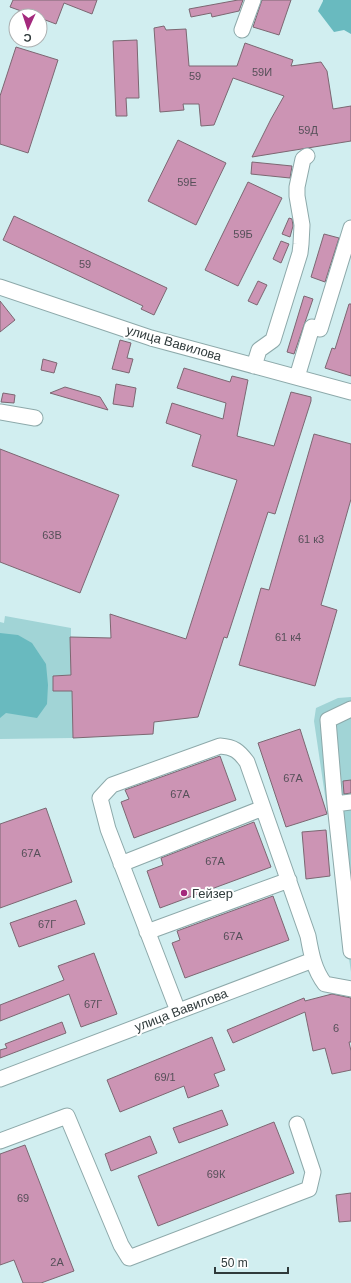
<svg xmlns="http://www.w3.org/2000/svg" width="351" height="1283" font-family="Helvetica,sans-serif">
<rect width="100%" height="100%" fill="#d1eef0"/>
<path fill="#a1d4d6" d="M5,616L71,628V675L53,676V691H72L73,738L0,739V622L4,623Z
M351,697V972L314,721L316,708L338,698Z"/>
<path fill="#69babf" d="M323,0H351V34L344,30L334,32L318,11L323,1Z
M0,633L18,635L32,643L46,664L48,685L47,704L37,718L6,713L0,718Z"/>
<path fill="#cc94b4" stroke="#7c6772" d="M13,0H97L92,14L64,3L56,24L40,18V16H35L10,7Z
M238,0H243L239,11L212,17L211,13L191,17L189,9Z
M262,0H291L279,35L253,27Z
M164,26L166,30L186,29L189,66H237L245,43L293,60L291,66L321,62L327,71L333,109L351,106V141L252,157L271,119L284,96L233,78L214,125L201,126L199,104H183L184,110L160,112L154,28Z
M137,40L139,98H126L127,116H116L113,41Z
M16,47L58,60L28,153L0,144V96Z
M178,140L226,163L196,225L148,201Z
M252,162L292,166L290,178L251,174Z
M248,182L282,198L238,286L205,270Z
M14,216L167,288L154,315L141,309L143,306L3,240Z
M289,218L292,219L293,226L290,237L282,234Z
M324,234L339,238L325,282L311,277Z
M281,241L289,244L281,263L273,259Z
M258,281L267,285L257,305L248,301Z
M304,296L313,299L294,354L287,352Z
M0,301L15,320L0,332Z
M349,304H351V376L325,368L332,348L335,349Z
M120,340L131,343L127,358L133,359L129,373L112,369Z
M43,359L57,363L54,373L41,370Z
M184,368L230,382L232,376L248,380L237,436L274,446L291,392L311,397V401L275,514L268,512L227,638L224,637L198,717L154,722L153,734L73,738L72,691H53V676L71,675L70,637L111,638L110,614L186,639L237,480L192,466L201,435L166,423L172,403L223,419L226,403L177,388Z
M116,384L136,388L133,407L113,404Z
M65,387L100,397L108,410L50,393Z
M3,393L15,395L14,403L1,402Z
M314,434L351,444V499L321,605L337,610L315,686L239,665L261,588L269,590Z
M0,449L119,495L80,593L0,562Z
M300,729L327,814L286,827L258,743Z
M220,756L236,800L134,838L121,802L129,799L125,790Z
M351,780V793L344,794L343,781Z
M46,808L72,882L0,908V824Z
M254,822L271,867L160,908L147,871L163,865L161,858Z
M326,830L330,876L306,879L302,832Z
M273,896L289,940L185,978L172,943L180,940L177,931Z
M76,900L85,924L19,947L10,923Z
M94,953L117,1014L81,1027L69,994L0,1021V1005L64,980L58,966Z
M332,994L351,998V1042H349L351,1051V1070L332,1074L325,1048L313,1051L305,1012L233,1043L227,1030L304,998L305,1001Z
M62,1022L66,1033L0,1058V1050L7,1048L5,1044Z
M212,1037L225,1070L214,1074L219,1086L188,1098L184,1086L120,1112L107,1080Z
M222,1110L228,1125L179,1143L173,1128Z
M274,1122L294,1173L158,1226L138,1176Z
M150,1136L157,1153L111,1171L105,1154Z
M25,1145L74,1271L41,1283H23L14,1260L0,1265V1154Z
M351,1193V1221L339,1222L336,1195Z"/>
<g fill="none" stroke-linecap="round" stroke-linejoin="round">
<defs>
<path id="minor" d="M242,30L253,0
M0,287L151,338L351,392
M254,366L259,350L273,340L300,253L301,244L302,225L297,196V187L303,159L307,156
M297,377L312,327L320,329L351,228
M0,412L35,418
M351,709L328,720L335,804L351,951
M335,804L351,802
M121,864L263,808
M147,932L289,880
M178,1011L108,829L100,798L112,785L220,746C234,747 239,751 247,762L308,936C311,953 314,970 325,984L351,989
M0,1079L313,960
M0,1141L67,1116L121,1245L129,1258L309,1189L313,1172L297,1124"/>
</defs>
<use href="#minor" stroke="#8da9aa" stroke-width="17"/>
<use href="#minor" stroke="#fff" stroke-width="15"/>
</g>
<circle fill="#a4297d" stroke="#fff" stroke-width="1.5" cx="184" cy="893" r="4"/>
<g text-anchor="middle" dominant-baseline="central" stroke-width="4" stroke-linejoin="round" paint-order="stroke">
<g font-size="11" fill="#565059">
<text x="262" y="72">59И</text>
<text x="195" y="76">59</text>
<text x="308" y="130">59Д</text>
<text x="187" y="182">59Е</text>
<text x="243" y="234">59Б</text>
<text x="85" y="264">59</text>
<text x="52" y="535">63В</text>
<text x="311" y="539">61 к3</text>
<text x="288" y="637">61 к4</text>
<text x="293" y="778">67А</text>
<text x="180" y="794">67А</text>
<text x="31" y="853">67А</text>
<text x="215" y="861">67А</text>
<text x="47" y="924">67Г</text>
<text x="233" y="936">67А</text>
<text x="93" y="1004">67Г</text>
<text x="336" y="1028">6</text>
<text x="165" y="1077">69/1</text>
<text x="216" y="1174">69К</text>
<text x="23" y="1198">69</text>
<text x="57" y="1262">2А</text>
</g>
<g font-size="13" fill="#2f3a3b" stroke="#fff">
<text transform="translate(174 343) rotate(16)">улица Вавилова</text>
<text transform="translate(181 1010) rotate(-21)">улица Вавилова</text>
</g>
<g font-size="13" fill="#2f3a3b" stroke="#fff" text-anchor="start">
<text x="192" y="893">Гейзер</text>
</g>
</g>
<g transform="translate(28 28) rotate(183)"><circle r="19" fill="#ffffff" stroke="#acb0b1"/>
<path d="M0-3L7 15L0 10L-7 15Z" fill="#a4297d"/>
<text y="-6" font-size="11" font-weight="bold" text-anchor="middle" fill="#2f3a3b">С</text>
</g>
<path d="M215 1267v6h73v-6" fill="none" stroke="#2f3a3b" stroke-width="2"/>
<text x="221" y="1267" font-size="12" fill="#2f3a3b" stroke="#ffffff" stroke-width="3" paint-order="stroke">50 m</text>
</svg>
